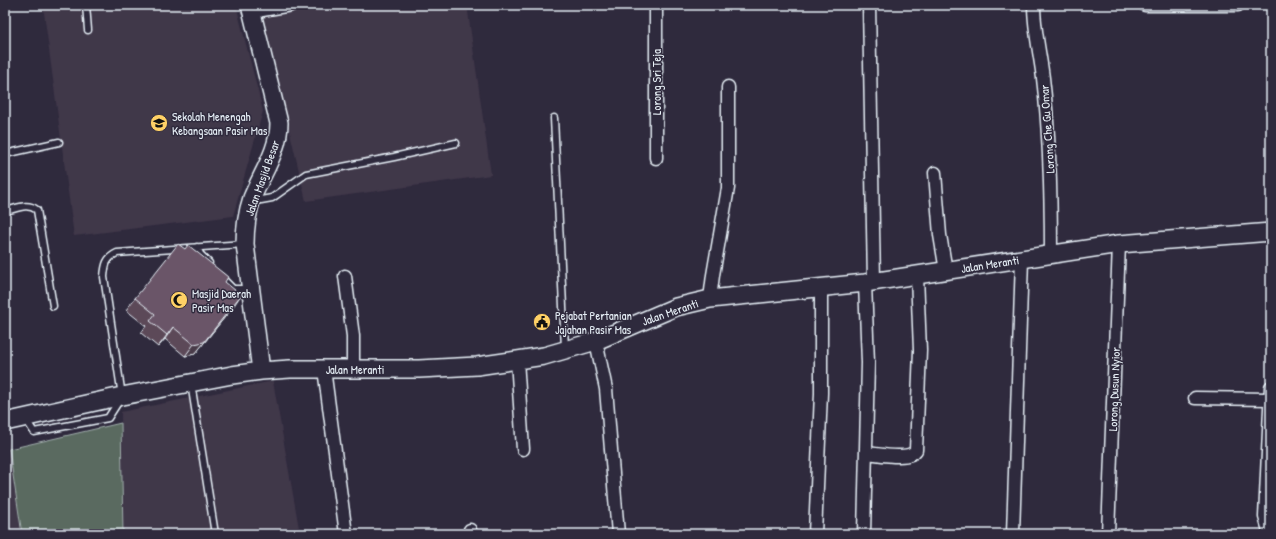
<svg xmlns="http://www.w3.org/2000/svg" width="1276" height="539" font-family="'Patrick Hand',sans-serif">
<rect width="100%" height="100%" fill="#2f2a3d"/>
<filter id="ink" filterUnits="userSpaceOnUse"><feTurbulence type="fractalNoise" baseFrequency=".025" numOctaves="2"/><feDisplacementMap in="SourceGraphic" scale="8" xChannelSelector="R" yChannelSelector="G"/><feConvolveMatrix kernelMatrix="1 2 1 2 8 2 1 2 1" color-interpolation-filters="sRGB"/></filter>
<g filter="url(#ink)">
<path fill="#41374a" d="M43,5H236L263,111L233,216L74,236Z
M316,5H467L491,175L306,201L262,13Z
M273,381L300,534H123L121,412Z
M5,436H7L22,534H5Z"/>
<path fill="#5a6a61" stroke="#a1aeac" d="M121,423L123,534H22L9,449Z"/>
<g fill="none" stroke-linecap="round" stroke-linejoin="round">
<defs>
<path id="lane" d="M86,5L88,30
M554,118L565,348
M5,154L59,142
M253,198L261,200L272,198L306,174L394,157L456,143
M5,211C16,209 27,202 37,210L53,306
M197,247L200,254L209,263
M220,276L233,289H249
M191,383L215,534
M25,418L34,432L108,418L122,396L104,277C105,265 106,258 117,253L244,244"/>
<path id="street" d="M656,5V158
M869,5L874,282
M1034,5C1034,30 1040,53 1043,78C1050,136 1051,195 1051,254
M1145,5H1238
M251,12L291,5
M935,173L940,235L946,271
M345,276L353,336V368
M710,299L713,275L728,188V87
M596,341L606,389L618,534
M517,360L523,449
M324,369L346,534
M1195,398L1270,399
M867,453C879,454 909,461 916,450L920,350L917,276
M470,530L471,534
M815,534L821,393V288
M864,534L868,363L865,283
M1013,534L1022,259
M1108,534L1119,244
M1270,534L1265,517L1271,387"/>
<path id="secondary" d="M250,5L279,123C279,150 262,173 252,198C247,213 245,228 245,244L261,371
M5,422L122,396L232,375L261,371L290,369H419L477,366L544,356L596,341L676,307L710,299L865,283L1119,244L1271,232"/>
</defs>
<use href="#lane" stroke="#e8f1f8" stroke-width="9"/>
<use href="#street" stroke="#e8f1f8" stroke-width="15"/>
<use href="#secondary" stroke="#e8f1f8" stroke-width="20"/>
<use href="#lane" stroke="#2f2a3d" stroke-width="6"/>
<use href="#street" stroke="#2f2a3d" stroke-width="12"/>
<use href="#secondary" stroke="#2f2a3d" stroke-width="17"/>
</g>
<path fill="#5b4859" stroke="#e8f1f8" d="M225,282L233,307L195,354L185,356L165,339L158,347L141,333L146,326L126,310L135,298Z"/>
<path fill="#4a3b48" stroke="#e8f1f8" d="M241,295L233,307L195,354L185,356L194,344Z
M173,327L165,339L158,347Z"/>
<path fill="#6a5467" stroke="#e8f1f8" d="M178,244L185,249L188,245L228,277L225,282L241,295L204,342L194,344L173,327L167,335L150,321L155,314L135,298Z"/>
</g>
<defs>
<symbol id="school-disc" viewBox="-11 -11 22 22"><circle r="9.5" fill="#ffd166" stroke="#2f2a3d"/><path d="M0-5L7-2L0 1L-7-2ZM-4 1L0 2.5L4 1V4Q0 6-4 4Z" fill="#111"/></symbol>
<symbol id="mosque-disc" viewBox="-11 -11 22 22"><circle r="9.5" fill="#ffd166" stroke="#2f2a3d"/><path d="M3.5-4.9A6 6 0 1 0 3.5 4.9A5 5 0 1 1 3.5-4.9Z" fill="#111"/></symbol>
<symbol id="civic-disc" viewBox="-11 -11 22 22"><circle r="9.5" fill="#ffd166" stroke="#2f2a3d"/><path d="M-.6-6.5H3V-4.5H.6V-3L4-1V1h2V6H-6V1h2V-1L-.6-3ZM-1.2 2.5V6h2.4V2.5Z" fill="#111"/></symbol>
</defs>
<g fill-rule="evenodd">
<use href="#school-disc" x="149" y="113" width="20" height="20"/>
<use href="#mosque-disc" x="169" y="290" width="20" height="20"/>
<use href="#civic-disc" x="532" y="312" width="20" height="20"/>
</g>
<g text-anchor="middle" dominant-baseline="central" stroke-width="3" stroke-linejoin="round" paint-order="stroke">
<g font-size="12" fill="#e8f1f8" stroke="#2f2a3d">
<text transform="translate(656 82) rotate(-90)">Lorong Sri Teja</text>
<text transform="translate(1047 129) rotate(-94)">Lorong Che Gu Omar</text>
<text transform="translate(262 178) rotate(-70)">Jalan Masjid Besar</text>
<text transform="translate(990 264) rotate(-9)">Jalan Meranti</text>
<text transform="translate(670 312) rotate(-19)">Jalan Meranti</text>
<text x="355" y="369">Jalan Meranti</text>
<text transform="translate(1114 389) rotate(-88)">Lorong Dusun Nyior</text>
</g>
<g font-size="12" fill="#e8f1f8" stroke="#2f2a3d" text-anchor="start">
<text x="172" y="116">Sekolah Menengah<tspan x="172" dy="14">Kebangsaan Pasir Mas</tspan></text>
<text x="192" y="293">Masjid Daerah<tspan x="192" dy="14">Pasir Mas</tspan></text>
<text x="555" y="315">Pejabat Pertanian<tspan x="555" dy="14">Jajahan Pasir Mas</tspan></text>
</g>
</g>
<rect width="1276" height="539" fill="none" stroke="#2f2a3d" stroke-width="20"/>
<rect x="10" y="10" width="1256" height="519" fill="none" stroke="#e8f1f8" stroke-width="1.5" filter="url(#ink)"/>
</svg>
